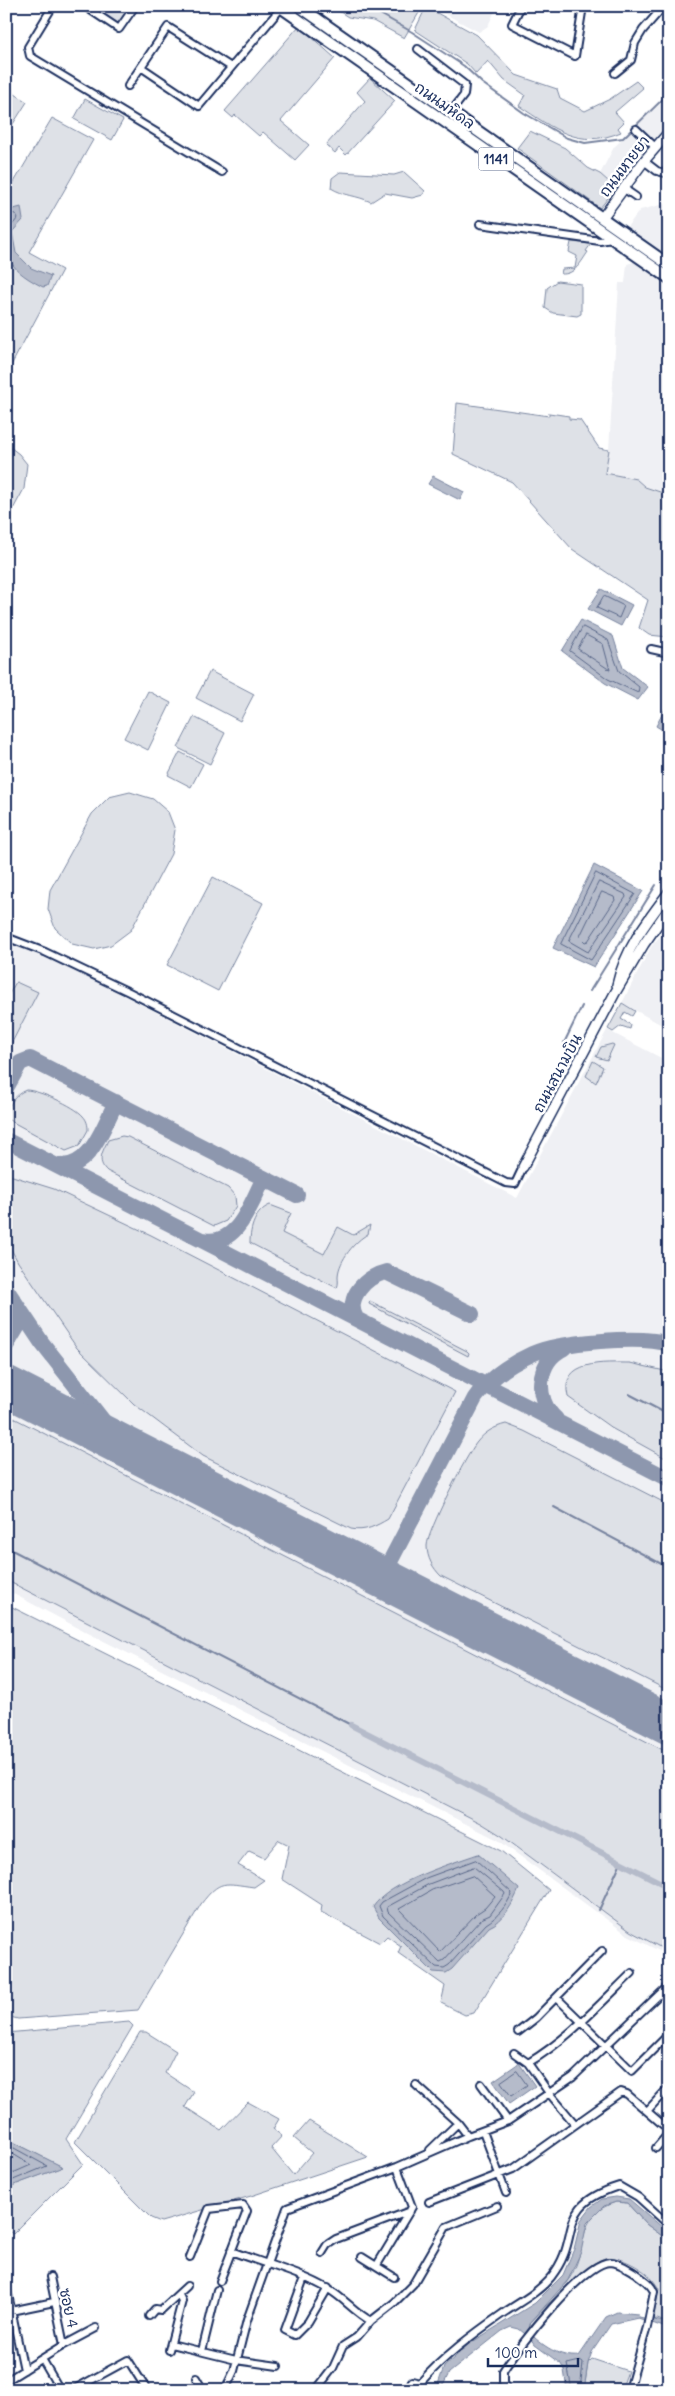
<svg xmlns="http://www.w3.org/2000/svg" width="675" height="2396" font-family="Delius,'Playpen Sans Thai',sans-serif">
<rect width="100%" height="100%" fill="#fff"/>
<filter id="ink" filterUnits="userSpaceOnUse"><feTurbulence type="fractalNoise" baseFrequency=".02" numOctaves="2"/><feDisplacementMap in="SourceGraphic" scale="10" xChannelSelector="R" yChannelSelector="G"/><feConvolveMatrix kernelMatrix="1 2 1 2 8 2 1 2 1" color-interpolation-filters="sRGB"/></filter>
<g filter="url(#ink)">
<path fill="#eff0f4" d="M430,6H497L488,26L479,32Z
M669,96V127L616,188L600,174L614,147Z
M669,203V256L627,227L640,210Z
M634,262L669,286V495L645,487L636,479L604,473L609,450L619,283H625L627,264Z
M664,931L669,937V1029L622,1003L651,947Z
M6,942L78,972L517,1198L607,1030L669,1062V1956L628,1935L498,1840L84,1631L6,1590Z"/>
<path fill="#dee1e7" stroke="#7c88a2" d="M93,6H132L118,25Z
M331,6H423L404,38L373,21L348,17Z
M426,7L477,35L516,75L557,89L560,98L585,111L610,99L636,81L643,88L615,112L624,122L618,128L621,132C579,150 553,128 519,106L525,95L504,80L488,61L476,74L467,64L415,30Z
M299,26L335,58L281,121L309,145L295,160L263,132L259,136L235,115L233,118L225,111Z
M370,78L395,101L346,155L339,148L335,153L326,145L365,101L357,92Z
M12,92L27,102L6,135V97Z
M85,99L123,120L112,140L74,119Z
M52,118L93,140L29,252L62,270L6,375V187L10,189Z
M530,131L565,148L588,168L600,174L616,188L600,208L517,148Z
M340,172L394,175L404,172L425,191L423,195L412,198L385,193L371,202C356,195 344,196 331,188L332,178Z
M571,242L591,244L586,251L588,252C581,262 575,275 561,274L562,269L575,268L577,256L569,252Z
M557,281L581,284V314L577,316L553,313L545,308L547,288Z
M457,403L549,416V413L569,416V419L580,420L599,448L609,450L605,473L636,479L645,487L669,495V650L666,649L668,637L649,635L639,628L648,600L572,549L512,482L453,454Z
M6,444L19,454L27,464L24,489L6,522Z
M210,671L254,694L240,721L196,698Z
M148,691L171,703L148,750L124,738Z
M194,717L225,733L210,764L178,748Z
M180,752L203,764L191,787L168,775Z
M130,792L153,799L168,812L175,830L171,854L131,930L111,945L94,949L72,944L55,928L48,909L50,890L92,814L109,797Z
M213,877L263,903L218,991L167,965Z
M16,982L38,992L6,1054V999Z
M622,1003L635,1011L632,1016L625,1012L621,1019L631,1025L630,1029L621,1026L613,1032L608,1029Z
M612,1044L614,1045L607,1060L596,1057L601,1047Z
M593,1061L603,1067L596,1083L586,1076Z
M26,1090C38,1090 75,1106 83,1116C87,1120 88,1125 88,1130L79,1146L66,1151L7,1119C6,1107 15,1094 26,1090Z
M122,1136L128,1137L228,1188L235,1196L236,1206L226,1221L214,1226L107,1171C96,1161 103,1151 108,1140Z
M6,1174L54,1189L151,1235L455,1392L388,1519C376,1526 365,1532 351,1529L203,1456L134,1404L77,1348L18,1262L6,1240Z
M270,1205L291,1213L282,1233L324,1254L338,1227L353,1235L370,1225L368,1234C355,1241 339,1260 338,1276C338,1281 339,1283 337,1288L250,1243C250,1228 255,1211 270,1205Z
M370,1301L467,1351L469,1353L468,1356L369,1304Z
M630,1363L669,1372V1460L613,1429L568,1397C559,1359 605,1363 630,1363Z
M6,1414L669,1753V1952L630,1931L502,1836L481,1823L6,1580Z
M506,1424L524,1431L669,1505V1691L441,1576C433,1568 427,1558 427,1546C427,1532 467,1454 477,1442C485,1432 494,1427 506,1424Z
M6,1604L501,1851L549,1890L474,2013L465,2015L441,2003L445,1986L398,1953L401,1946L387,1936L380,1943L321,1912L322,1905L282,1879L289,1845L279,1840L264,1858L249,1851L238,1865L264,1880L254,1887C224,1883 220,1879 201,1904L138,2010L18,2019L6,2016Z
M129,2022L133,2026L66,2139L83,2164L13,2234L6,2230V2188L62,2167L15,2143H6V2033Z
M140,2032H146L176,2051L165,2073L194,2092L185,2107L221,2130L248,2102L279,2119L273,2129L282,2136L271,2148L293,2175L312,2153L294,2138L309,2121L368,2157L251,2196L161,2222L151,2218L75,2142Z
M616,2202L627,2203L646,2224L669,2241V2323L657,2319L653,2320L659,2289C656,2284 652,2278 647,2274C638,2266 617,2255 605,2258C582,2265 548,2309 532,2327L530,2323C543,2309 558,2295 569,2279C589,2250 574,2215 616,2202Z
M592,2359L628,2371L621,2390H584L588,2363Z"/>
<path fill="#b5bbca" stroke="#77839f" d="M21,207L23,220L12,232L16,253L31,268L51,276L47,286L43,287C0,265 6,253 6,208L10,210Z
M433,476L464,492L460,500L428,484Z
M601,589L632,605L621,626L588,609Z
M581,620L613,636L623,668L648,687L638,700L605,683L562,651Z
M669,701V734L656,726Z
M594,865L643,891L594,967L553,948Z
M478,1854L519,1889C513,1903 504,1921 489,1927L452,1969L446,1973L433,1972L379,1918L373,1907C389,1882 450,1864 478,1854Z
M519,2063L535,2086L509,2104L493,2081Z
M6,2143H15L63,2167L6,2188Z
M616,2197L629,2199L669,2233V2241L646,2224L627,2203L616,2202L604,2206L587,2223L581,2252L568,2280L530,2323L529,2332C541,2345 560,2358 579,2356L606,2317L617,2312L638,2314L639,2317L669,2323V2329L638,2318L611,2324L592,2352L588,2363L584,2390H567L564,2370L561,2364L535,2345L530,2338L519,2329L511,2327L502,2331L449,2373L441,2390H436L444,2367L469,2344L535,2303L563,2275L574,2249L581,2220L591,2207L602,2199Z"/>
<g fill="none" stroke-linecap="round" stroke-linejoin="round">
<path stroke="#596789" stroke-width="1" d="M6,213L16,214L18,218L8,230L11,252L6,255
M604,596L624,606L619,618L597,608Z
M583,627L608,640L619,671L639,687L638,693L608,679L570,651Z
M586,635L603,644L610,670L578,649Z
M596,873L635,894L591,960L561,944Z
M599,882L625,894L626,897L588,952L569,941Z
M602,892L614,897L615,900L588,941L585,942L580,937Z
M476,1860L512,1893C507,1905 498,1917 486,1924L449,1965L444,1968L436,1967L383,1916L379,1906L382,1902L426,1878Z
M474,1867L504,1892L505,1894L490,1915L481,1919L444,1960L440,1962L388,1912L387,1907L429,1884Z
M473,1876L495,1896L485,1908L476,1914L440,1952L399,1909L432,1890Z
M517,2071L527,2085L511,2096L501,2082Z
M6,2148H14L47,2166L6,2183
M6,2154H13L31,2165L6,2176
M572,2390L567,2364L580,2361L583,2363L580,2390"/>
<path stroke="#77839f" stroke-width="2" d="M366,6L412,32L464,66L482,83L524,113L567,138L585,143L623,138L669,93
M590,991L656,885
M564,1043L582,1006
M629,1394L669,1415
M554,1507L669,1568
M6,1547L351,1725
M599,1910L621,1862"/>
<path stroke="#b5bbca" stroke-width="6" d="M351,1725L669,1887"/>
<path stroke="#8d97ae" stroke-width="16" d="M6,1088L20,1063L30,1059L297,1195
M6,1140L669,1479
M55,1165C89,1174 104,1125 116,1102
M203,1240C238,1248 251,1202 264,1178
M6,1289L42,1343L122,1445
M356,1318C344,1298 367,1276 386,1272L472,1314
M6,1346L18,1326L14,1305
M556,1419C533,1399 537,1361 564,1348
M382,1577L475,1398C489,1378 510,1364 532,1354C558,1342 642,1335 669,1344"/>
<path stroke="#8d97ae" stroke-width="41" d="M6,1386L669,1724"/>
<defs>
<path id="street" d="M53,6L28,47L30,56L222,172
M521,6L512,24L575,56L583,6
M86,7L119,29L135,6
M418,49L465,85L464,95L451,112
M141,67L199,106L281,8
M615,73L631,60L635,43L643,30L664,6
M128,86L168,27L231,67
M636,129L655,147
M644,161L657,171L669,174
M623,188L636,197
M480,224L600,241L612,239
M651,649L669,653
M6,937L45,952L129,992L506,1183L515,1184L523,1167
M557,1998L632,2071L669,2034
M518,2032L536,2018L602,1951
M514,2053L528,2063L549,2093L575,2124
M528,2063C567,2040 599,2005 632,1973
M481,2084L508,2121
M416,2085L458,2123L468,2136
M648,2110L669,2087
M483,2131L506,2193
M656,2148L669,2133
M430,2150L458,2123
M429,2202L513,2169L621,2092L627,2094L669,2130
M231,2251C261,2263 302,2273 328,2289C344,2298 355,2313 371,2321
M322,2253L327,2245L336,2239L410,2211
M190,2257L209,2209L243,2205L247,2211L220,2281
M362,2257L394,2277
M377,2265L412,2207L397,2167
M50,2277L64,2345
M304,2278L285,2330L295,2335L308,2322L328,2288
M6,2285L24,2370
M6,2312L54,2302
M149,2316L155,2309L161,2310L187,2286
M171,2344L236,2360L278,2366
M169,2350L182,2301L179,2295
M202,2351L217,2290
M42,2359L60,2390
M196,2378L203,2390
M6,2381L64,2345L96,2328
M73,2390L128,2360L147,2390
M225,2390L234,2371L247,2320L287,2208L397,2167L468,2136L508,2121L573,2077L666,1988
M316,2390L333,2368L343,2346L357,2337L371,2321L394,2303L413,2284L446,2227L497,2206
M411,2390L410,2385L412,2381L420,2383
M419,2390L420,2383C445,2355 472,2335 502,2314C518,2303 538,2293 551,2277C584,2236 552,2207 619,2186L638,2197L669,2225
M507,2390L503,2382V2371C518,2347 583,2263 610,2262C619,2262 628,2269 635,2273C642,2279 651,2283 654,2292L647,2327L629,2390"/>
<path id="secondary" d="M602,218L644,161L669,132
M617,985C625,949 647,921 669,892
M523,1167L615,993L644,944L669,908"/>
<path id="primary" d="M279,6L669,278
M299,6L669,265"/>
</defs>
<use href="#street" stroke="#1b2f5e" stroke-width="10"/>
<use href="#secondary" stroke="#1b2f5e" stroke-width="12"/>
<use href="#primary" stroke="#1b2f5e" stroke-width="14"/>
<use href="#street" stroke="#fff" stroke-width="6"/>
<use href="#secondary" stroke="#fff" stroke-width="9"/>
<use href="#primary" stroke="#fff" stroke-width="10"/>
</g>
</g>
<g text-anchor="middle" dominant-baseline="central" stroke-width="5" stroke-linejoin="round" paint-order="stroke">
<rect fill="#fff" stroke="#5f6d8e" stroke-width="1" x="478.5" y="147.5" width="35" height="23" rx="4"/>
<g font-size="14" font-weight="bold" fill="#1b2f5e">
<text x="496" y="159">1141</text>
</g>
<g font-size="15" fill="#1b2f5e" stroke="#fff">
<text transform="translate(445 105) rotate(35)">ถนนมหิดล</text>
<text transform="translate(624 166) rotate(-53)">ถนนหายยา</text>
<text transform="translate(557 1073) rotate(-62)">ถนนสนามบิน</text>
<text transform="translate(69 2308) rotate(78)">ซอย 4</text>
</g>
</g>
<rect width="675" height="2396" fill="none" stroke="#fff" stroke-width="25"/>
<rect x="12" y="12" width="650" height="2371" fill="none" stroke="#1b2f5e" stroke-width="2" filter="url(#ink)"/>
<path d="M488 2358v8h90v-8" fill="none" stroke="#1b2f5e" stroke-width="2.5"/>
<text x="495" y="2358" font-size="15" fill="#1b2f5e" stroke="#ffffff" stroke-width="4" paint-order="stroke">100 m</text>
</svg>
